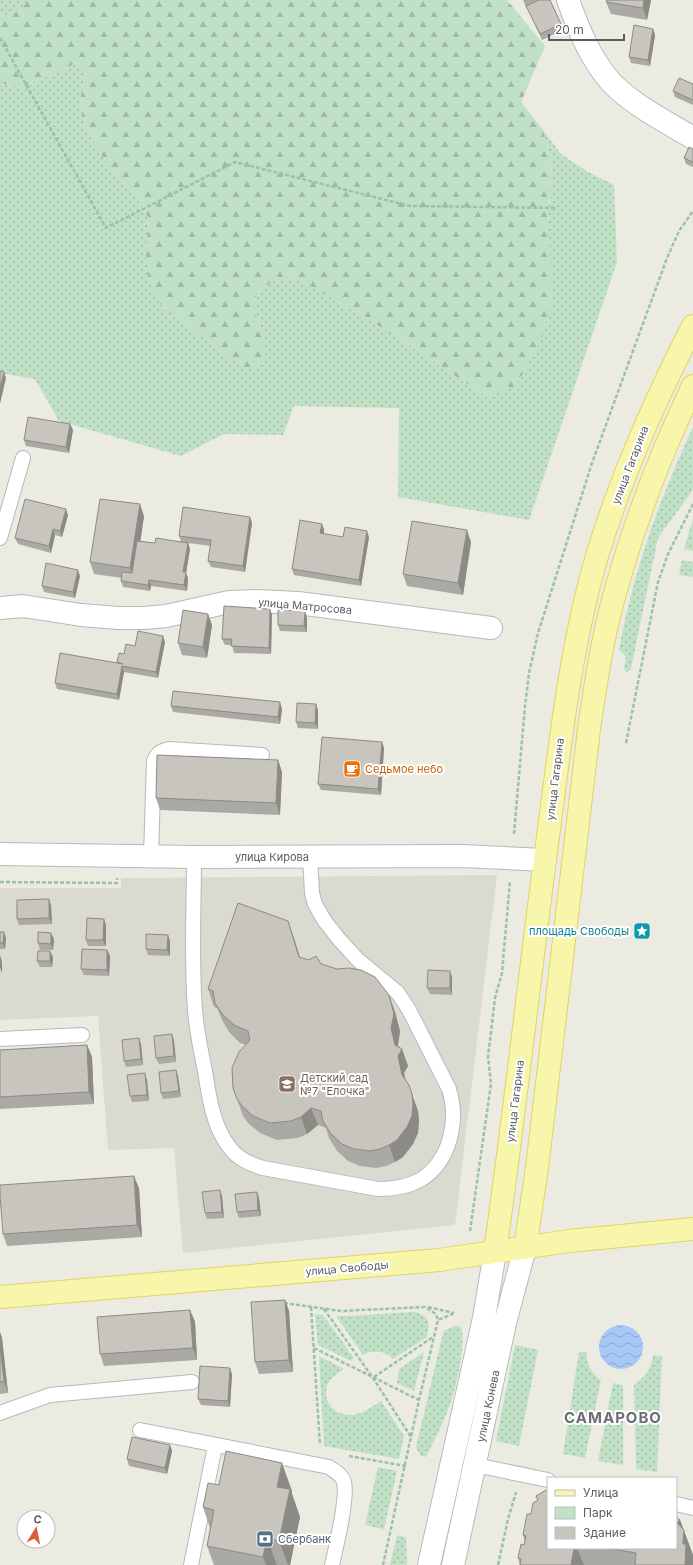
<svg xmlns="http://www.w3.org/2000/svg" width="693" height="1565" font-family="Inter,sans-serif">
<defs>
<pattern id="green-dots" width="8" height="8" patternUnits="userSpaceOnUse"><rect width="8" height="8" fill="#c0e1c5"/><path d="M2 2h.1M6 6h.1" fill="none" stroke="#9fbaa3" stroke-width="1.8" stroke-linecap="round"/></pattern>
<pattern id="forest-firs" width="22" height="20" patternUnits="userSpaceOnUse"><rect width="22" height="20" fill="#c0e1c5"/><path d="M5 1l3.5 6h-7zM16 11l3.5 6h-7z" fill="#9fbaa3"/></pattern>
<pattern id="water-waves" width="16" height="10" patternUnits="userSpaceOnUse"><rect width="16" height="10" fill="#a7c8f7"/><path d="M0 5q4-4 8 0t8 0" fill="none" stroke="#8ba6cb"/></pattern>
</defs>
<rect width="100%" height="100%" fill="#ecebe2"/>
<path fill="#dbdad0" d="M497,875L455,1225L183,1253L174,1148L108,1150L98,1016L0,1020V888H121V878Z"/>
<path fill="url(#green-dots)" d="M0,0H28C22,10 12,14 0,16Z
M76,63L86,69L81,96L82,119L97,149L113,171L138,199L149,219L146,250L161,306L242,367L255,369L265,341L254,308L257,292L274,281L299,279L394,335L487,397L548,223L552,161L543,130L561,154L588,172L614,185L617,262L529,520L398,497L399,408L294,406L283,435L224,434L181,456L59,421L35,379L0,373V78L4,84L22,87L58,72Z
M693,427V490L658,538L631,668L628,672H626L624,669L626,656L619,650C633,572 660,498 693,427Z
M693,519V551L684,549Z
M682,560L693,562V577L679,575Z
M414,1312C430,1316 430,1322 427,1337L393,1359C385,1351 373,1349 363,1355L336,1316H348Z
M315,1314L323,1315L354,1358L351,1361L318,1345Z
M455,1326H460C468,1337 455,1393 449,1407C443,1424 434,1441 426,1457L421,1456L416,1447L443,1333L444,1331Z
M515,1345L538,1350L519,1446L496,1441Z
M424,1352L414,1391L397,1383L399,1369Z
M579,1352H586C587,1364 591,1373 601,1380L585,1458L563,1454Z
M653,1355L662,1356L657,1472L636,1469L634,1385C645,1377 652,1369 653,1355Z
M319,1356L344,1369C337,1374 329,1378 327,1386C321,1405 340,1419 357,1414C366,1412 374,1405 381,1401L404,1436L399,1459L324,1446Z
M613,1383L623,1385V1465L598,1461Z
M378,1467L397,1471L384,1529L365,1525Z
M397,1535L406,1538L407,1565H390Z"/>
<path fill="url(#forest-firs)" d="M28,0H507L545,46L521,102L543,130L552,161L548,223L553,301L540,343L515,387L487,397L394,335L299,279L274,281L257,292L254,308L265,341L266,360L255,369L242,367L161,306L148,277L146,250L149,219L138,199L113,171L97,149L82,119L81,96L86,69L76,63L58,72L22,87L4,84L0,78V16C12,14 22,10 28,0Z"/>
<path fill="url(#water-waves)" d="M599 1347a22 22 0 1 1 44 0a22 22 0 1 1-44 0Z"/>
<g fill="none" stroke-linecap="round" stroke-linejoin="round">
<defs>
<path id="lane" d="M0,538L23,458
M151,856L154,761C157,753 161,751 169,749L262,755
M194,857C194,908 191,958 195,1009C196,1029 201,1051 205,1071C209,1097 213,1127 230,1148C238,1159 250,1164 263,1168L378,1189C392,1189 407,1187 420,1180C450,1162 459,1121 449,1089L409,1010L398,993L358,960L338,938L324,920L315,904L312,893L310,857
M0,1039L82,1035
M0,1413L50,1395L192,1382
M140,1430L329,1467C336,1472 342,1475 344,1482C348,1498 336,1547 332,1565
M475,1465L548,1480
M676,1504L693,1508
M191,1565L215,1446"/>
<path id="street" d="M568,0C578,28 590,58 610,81C632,105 665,121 693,138
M0,608L23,606L81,615L118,618H144L166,616L229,602L256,601L298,603L491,628
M0,854L194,857L462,856L545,860"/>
<path id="secondary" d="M429,1565L484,1318L495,1252
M453,1565L505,1323L525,1248"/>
<path id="primary" d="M525,1248L537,1168L590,721C596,683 601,645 611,608C631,531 659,457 693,386
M495,1252C515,1112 530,970 549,829C561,737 571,645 597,556C621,477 655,400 693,326
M0,1297L439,1260L569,1241L693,1229"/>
</defs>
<use href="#lane" stroke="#b7b8bd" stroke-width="16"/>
<use href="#street" stroke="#b7b8bd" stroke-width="24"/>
<use href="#secondary" stroke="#b7b9bf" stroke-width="24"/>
<use href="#primary" stroke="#e4d363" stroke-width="24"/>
<path stroke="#9ac1ab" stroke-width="2.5" stroke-dasharray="4 2" stroke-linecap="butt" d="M0,38L106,228L235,162L410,206L556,208
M626,743L658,582L668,554L693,504
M514,834L525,706L529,673L538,633L592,463L667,258L679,231L693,211
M0,882L117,883V878
M470,1231L491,1084L488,1057L495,998L502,973L510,881
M284,1303L341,1311L425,1307L436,1314L438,1320
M311,1307L320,1445
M428,1307L454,1313
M324,1309L373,1378L411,1437
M314,1348L419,1400
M374,1377L433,1337
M349,1456L406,1466
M383,1565L419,1400L438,1320L455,1313
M498,1565L508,1519L516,1492"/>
<use href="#lane" stroke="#fff" stroke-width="14"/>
<use href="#street" stroke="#fff" stroke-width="22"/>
<use href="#secondary" stroke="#fff" stroke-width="22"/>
<use href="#primary" stroke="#f7f6ab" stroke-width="22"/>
</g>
<path fill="#aba9a3" d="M523,0H550L561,24L563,30L542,40L527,7H526Z
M607,0H651L647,20L611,14L606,2Z
M653,29L655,35L650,66L631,63L629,57Z
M693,84V105L675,97L673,91Z
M693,149V167L686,164L684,158Z
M70,424L73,430L69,453L26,446L24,440Z
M68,515L62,537L55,535L51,553L18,544L15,538Z
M144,516L140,541L155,543L181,541L179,536L250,517L252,523L245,572L211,567L208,561L211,546L188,543L190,549L186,573L188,578L187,591L151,586L150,591L123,587L121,581L122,578L94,574L90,562Z
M322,524L324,530V534L343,537H369L361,586L294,575L292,569Z
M471,542L463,595L407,586L403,574Z
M80,576L75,598L44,592L42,586Z
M270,609L272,615L271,654L234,653L232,645H225L222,639Z
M208,614L212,625L207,658L182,655L178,643Z
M307,618V632L280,631L278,625Z
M165,642L158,678L124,672L119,700L57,689L55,683L118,663L117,662L124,654L135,646Z
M171,706L282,709L280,724L173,712Z
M318,710V729L298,728L296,722Z
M382,742L384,748L381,795L321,790L318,784Z
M278,760L282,772L280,815L160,810L156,798Z
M51,905L52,924L19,925L17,919Z
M104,919L106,925V946H88L86,940Z
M288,921L300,958L321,964L389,995L395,1012L400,1031L398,1045V1046L402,1049L408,1066L404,1073L406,1081L418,1111L419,1121L418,1133L413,1144L403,1157L395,1162L386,1166L376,1168L360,1166L348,1161L337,1151L329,1138L326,1128L318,1125L307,1134L298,1138L277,1140L260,1133L248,1123L243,1116L233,1088L246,1045L240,1043L229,1032L222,1020L217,1008L214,1007L208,989Z
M0,932H4L6,938L5,949H0Z
M168,935L170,941V956L148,955L146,949Z
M54,939L53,950H40L38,943Z
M107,950L110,956L109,976L84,975L81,969Z
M53,957L52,967H40L37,961Z
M452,977V995L430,994L427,988Z
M172,1034L174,1041L176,1062L159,1064L156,1058Z
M139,1038L141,1044L143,1065L126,1067L124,1061Z
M87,1045L92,1057L94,1104L0,1109V1050Z
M176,1070L178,1076L181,1097L163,1099L161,1093Z
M147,1080L149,1101L132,1102L130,1096Z
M139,1188L142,1237L7,1246L3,1234Z
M220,1190L222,1196L224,1218L207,1219L205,1213Z
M257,1192L259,1198L261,1216L239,1218L237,1212Z
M285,1300L289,1311L293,1372L259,1374L255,1362Z
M190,1310L195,1322L197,1360L104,1366L100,1354Z
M0,1332L2,1338L8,1393L0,1394Z
M232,1374L230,1407L201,1405L198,1399Z
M170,1445L172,1451L167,1474L129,1466L127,1459Z
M219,1485L292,1491V1494L300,1517L290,1565H214L207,1546L210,1528L203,1507Z
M548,1489V1548H676L680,1520L693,1555V1565H520L518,1558L524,1545L525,1542L523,1535L531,1514L538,1501L536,1496Z"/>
<path fill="#8b8a85" d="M644,0H651L647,20L643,8Z
M653,29L655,35L650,66L648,60Z
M4,372L6,378L0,404V388Z
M70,424L73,430L69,453L66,447Z
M140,504L144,516L135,580L130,568Z
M66,509L68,515L62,537L60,531Z
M250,517L252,523L245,572L243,566Z
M322,524L324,530L323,539L320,533Z
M53,529L55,535L51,553L49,546Z
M467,530L471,542L463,595L458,583Z
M367,531L369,537L361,586L359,580Z
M188,543L190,549L186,573L188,578L187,591L184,585L183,572Z
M78,570L80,576L75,598L73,592Z
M149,580L151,586L150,591L148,585Z
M270,609L272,615L271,654L269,648Z
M305,611L307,618V632L304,626Z
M208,614L212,625L207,658L203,647Z
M163,636L165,642L158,678L156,672Z
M122,666L124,672L119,700L117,694Z
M280,702L282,709L280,724L278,717Z
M316,704L318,710V729L315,723Z
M382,742L384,748L381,795L378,789Z
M278,760L282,772L280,815L276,803Z
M49,899L51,905L52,924L49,918Z
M104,919L106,925V946L103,940Z
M288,921L294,938L305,974L299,957Z
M4,932L6,938L5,949L3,943Z
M51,933L54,939L53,950L51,944Z
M168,935L170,941V956L167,950Z
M107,950L110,956L109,976L107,970Z
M50,951L53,957L52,967L50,961Z
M0,955L2,962V973L0,968Z
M450,971L452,977V995L450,988Z
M389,995L395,1012L400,1031L398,1045L400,1053L402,1049L408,1066L404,1073L408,1092L402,1075L391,1028Z
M172,1034L174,1041L176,1062L174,1056Z
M139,1038L141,1044L143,1065L141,1059Z
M87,1045L92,1057L94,1104L89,1092Z
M176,1070L178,1076L181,1097L179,1091Z
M145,1073L147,1080L149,1101L147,1095Z
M412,1094L418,1111L419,1121L418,1133L413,1144L403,1157L395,1162L389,1145Z
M311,1108L318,1125L307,1134L301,1117Z
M134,1176L139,1188L142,1237L137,1225Z
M220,1190L222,1196L224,1218L222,1212Z
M257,1192L259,1198L261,1216L258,1210Z
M285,1300L289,1311L293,1372L289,1360Z
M190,1310L195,1322L197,1360L193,1348Z
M0,1332L2,1338L8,1393L4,1381L0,1346Z
M230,1368L232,1374L230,1407L228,1401Z
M170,1445L172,1451L167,1474L165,1468Z
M282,1463L292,1491V1494L300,1517L290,1565H288L279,1541L277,1487Z
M680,1520L693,1555V1565H685L677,1523Z
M267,1538L277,1565H266L263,1557Z
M574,1548H577L584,1565H571Z"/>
<path fill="#c7c5be" stroke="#8b8a85" d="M539,0H550L561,24L540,34L526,6Z
M607,0H644L643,8L606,2Z
M634,25L653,29L648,60L629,57Z
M679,78L693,84V100L673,91Z
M689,147L693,149V162L684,158Z
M0,371L4,372L0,388Z
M28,417L70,424L66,447L24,440Z
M25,499L66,509L60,531L53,529L49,546L15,538Z
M100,499L140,504L130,568L90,562Z
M183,507L250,517L243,566L208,561L211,540L179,536Z
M300,520L322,524L320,533L343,537L345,527L367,531L359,580L292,569Z
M412,521L467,530L458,583L403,574Z
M156,538L188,543L183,572H186L184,585L149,580L148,585L121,581L122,572L132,573L137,541L155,543Z
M46,563L78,570L73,592L42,586Z
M224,606L270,609L269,648L231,646L232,639H222Z
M183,610L208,614L203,647L178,643Z
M278,610L305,611L304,626L278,625Z
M138,631L163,636L156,672L122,666L117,694L55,683L60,653L123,664L117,662L119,653L124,654L126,644L135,646Z
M173,691L280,702L278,717L171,706Z
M297,703L316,704L315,723L296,722Z
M322,737L382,742L378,789L318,784Z
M157,755L278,760L276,803L156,798Z
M49,899V918L17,919V900Z
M238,903L288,921L299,957L309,960L316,956L321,964L337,969L349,968L361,970L375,977L389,995L394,1014L391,1028L395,1045L402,1049L398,1056L402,1075L409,1085L412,1094L413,1104L412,1116L407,1127L397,1140L389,1145L380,1149L370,1151L354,1149L342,1144L331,1134L323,1121L321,1111L311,1108L301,1117L291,1121L270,1123L253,1116L242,1106L237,1099L233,1088L232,1068L239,1052L250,1040L248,1031L234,1025L223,1015L215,1003L213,991L208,989Z
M87,918L104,919L103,940H86Z
M0,932H4L3,943H0Z
M38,932L51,933V944L38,943Z
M146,934L168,935L167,950L146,949Z
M82,949L107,950V970L81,969Z
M38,951H50V961H37Z
M428,970L450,971V988H427Z
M172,1034L174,1056L156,1058L154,1036Z
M139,1038L141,1059L124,1061L122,1040Z
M87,1045L89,1092L0,1097V1050Z
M176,1070L179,1091L161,1093L159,1072Z
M145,1073L147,1095L130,1096L127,1075Z
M134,1176L137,1225L3,1234L0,1196V1185Z
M220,1190L222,1212L205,1213L202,1192Z
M257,1192L258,1210L237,1212L235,1194Z
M285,1300L289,1360L255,1362L251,1302Z
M190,1310L193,1348L100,1354L97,1317Z
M0,1346L4,1381L0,1382Z
M200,1366L230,1368L228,1401L198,1399Z
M132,1437L170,1445L165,1468L127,1459Z
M226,1451L282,1463L277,1487L290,1489L279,1541L267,1538L263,1557L207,1546L214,1510L203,1507L208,1483L219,1485Z
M548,1489V1548H574L571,1565H520L521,1559L518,1558L521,1544L524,1545L526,1536L523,1535L527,1514H531L533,1503L538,1500L536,1496Z
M676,1516L680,1520L677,1523L684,1530L683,1544H686L685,1565H635L636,1553L607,1548H676Z"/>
<defs>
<symbol id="cafe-square" viewBox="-11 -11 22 22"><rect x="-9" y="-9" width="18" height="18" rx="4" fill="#e8710a" stroke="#fff"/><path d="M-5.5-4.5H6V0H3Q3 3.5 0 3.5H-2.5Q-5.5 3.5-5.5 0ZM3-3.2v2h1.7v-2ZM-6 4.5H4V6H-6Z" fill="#fff"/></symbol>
<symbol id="sight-square" viewBox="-11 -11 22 22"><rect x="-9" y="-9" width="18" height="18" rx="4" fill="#0f9aa8" stroke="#fff"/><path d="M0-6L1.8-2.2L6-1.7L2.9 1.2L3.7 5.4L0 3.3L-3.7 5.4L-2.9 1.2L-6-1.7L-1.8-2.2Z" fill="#fff"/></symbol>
<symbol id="school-square" viewBox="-11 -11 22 22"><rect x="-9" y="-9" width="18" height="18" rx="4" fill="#8d6e63" stroke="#fff"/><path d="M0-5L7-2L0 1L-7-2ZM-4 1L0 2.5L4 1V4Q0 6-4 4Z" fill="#fff"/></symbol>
<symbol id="bank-square" viewBox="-11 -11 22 22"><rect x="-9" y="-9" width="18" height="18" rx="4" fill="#5c6f8a" stroke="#fff"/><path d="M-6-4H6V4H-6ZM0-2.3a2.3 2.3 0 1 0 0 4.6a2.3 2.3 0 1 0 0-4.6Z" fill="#fff"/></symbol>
</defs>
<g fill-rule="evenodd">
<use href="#cafe-square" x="342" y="759" width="20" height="20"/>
<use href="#sight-square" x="632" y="921" width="20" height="20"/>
<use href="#school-square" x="277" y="1074" width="20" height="20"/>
<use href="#bank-square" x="255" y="1529" width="20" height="20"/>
</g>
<g text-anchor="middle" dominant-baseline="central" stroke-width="4" stroke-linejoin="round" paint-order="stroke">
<g font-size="11" fill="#5a5c61" stroke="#fff">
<text transform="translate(630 465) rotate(-69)">улица Гагарина</text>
<text transform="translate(305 606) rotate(5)">улица Матросова</text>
<text transform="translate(555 779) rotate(-83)">улица Гагарина</text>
<text x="272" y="857">улица Кирова</text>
<text transform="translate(515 1101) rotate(-83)">улица Гагарина</text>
<text transform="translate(347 1268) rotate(-5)">улица Свободы</text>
<text transform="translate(488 1406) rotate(-78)">улица Конева</text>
</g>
<g font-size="11" fill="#c56008" stroke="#fff" text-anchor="start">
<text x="365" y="769">Седьмое небо</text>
</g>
<g font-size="11" fill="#0d838f" stroke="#fff" text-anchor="end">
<text x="629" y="931">площадь Свободы</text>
</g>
<g font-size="11" fill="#785e54" stroke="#fff" text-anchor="start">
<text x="300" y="1078">Детский сад<tspan x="300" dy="13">№7 "Елочка"</tspan></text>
</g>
<g font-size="11" fill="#4e5e75" stroke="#fff" text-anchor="start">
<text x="278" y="1539">Сбербанк</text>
</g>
<g font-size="15" font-weight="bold" letter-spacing="1" fill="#6b6e73" stroke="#fff">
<text x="613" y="1417">САМАРОВО</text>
</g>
</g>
<rect x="547" y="1477" width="130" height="72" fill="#ffffff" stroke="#bdbec0"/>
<rect x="555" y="1490" width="20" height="6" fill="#f7f6ab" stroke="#bdbec0"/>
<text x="583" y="1497" font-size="12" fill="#5a5c61">Улица</text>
<rect x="555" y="1507" width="20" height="12" fill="#c0e1c5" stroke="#bdbec0"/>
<text x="583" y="1517" font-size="12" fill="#5a5c61">Парк</text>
<rect x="555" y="1527" width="20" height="12" fill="#c7c5be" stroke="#bdbec0"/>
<text x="583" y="1537" font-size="12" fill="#5a5c61">Здание</text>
<g transform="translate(36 1529) rotate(10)"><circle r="19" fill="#ffffff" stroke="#bdbec0"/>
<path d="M0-3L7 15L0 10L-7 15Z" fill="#d95f3b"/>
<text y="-6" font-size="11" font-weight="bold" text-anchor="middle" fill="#5a5c61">С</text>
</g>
<path d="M549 34v6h75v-6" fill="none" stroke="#5a5c61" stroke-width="2"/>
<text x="555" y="34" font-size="12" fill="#5a5c61" stroke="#ffffff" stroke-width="3" paint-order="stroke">20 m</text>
</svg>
